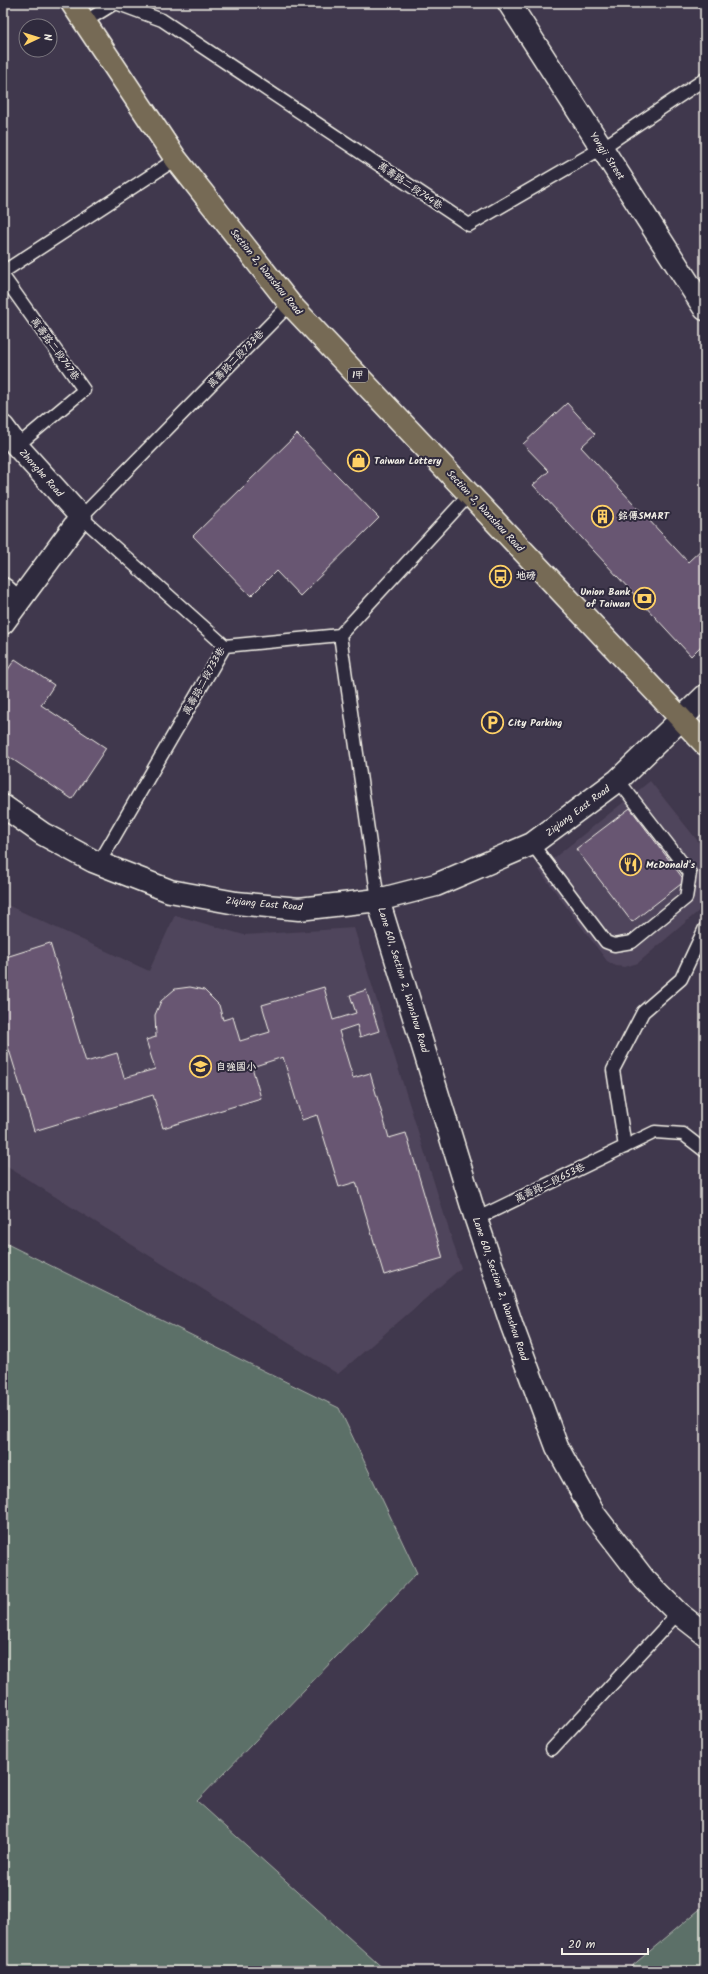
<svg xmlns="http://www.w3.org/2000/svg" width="708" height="1974" font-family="Kalam,'LXGW WenKai TC',sans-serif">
<rect width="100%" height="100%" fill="#40384d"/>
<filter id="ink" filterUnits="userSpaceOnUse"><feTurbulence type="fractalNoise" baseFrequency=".025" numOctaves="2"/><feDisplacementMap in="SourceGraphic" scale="8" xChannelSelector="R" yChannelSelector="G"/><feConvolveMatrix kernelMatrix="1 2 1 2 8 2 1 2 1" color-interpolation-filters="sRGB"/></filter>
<g filter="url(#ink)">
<path fill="#4f455b" d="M650,781L705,850L701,909L638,963L625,967L616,966L607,961L539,870Z
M3,903L149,971L175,915L244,935L354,928L461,1268L338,1374L3,1164Z"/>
<path fill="#5b6f68" stroke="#a8b0a8" d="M3,1242L339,1408L417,1573L197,1801L386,1971H3Z
M705,1905V1971H626Z"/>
<path fill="#675772" stroke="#f4f1e8" d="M567,403L595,434L581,447L688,562L705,546V642L691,656L533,485L549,471L523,444Z
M297,434L379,518L300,596L276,571L251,596L193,536Z
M15,659L54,685L41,705L106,748L72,799L3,753V677Z
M630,808L685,881L632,922L576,849Z
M50,943L86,1062L117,1053L124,1078L155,1069L146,1040L156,1037L155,1015L161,1001L175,989L190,987L204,990L219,1005L223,1020L233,1017L240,1041L270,1032L262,1005L324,987L333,1020L356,1013L350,995L366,990L379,1031L360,1037L357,1025L339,1031L353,1078L370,1073L389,1138L406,1133L443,1258L384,1275L356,1182L339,1187L317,1115L302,1120L283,1057L252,1067L261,1098L163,1128L153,1095L34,1131L3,1030V958Z"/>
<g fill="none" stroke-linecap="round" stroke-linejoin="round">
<defs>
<path id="lane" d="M116,3L162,20L469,225L602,148L705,79
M705,3V4
M84,22L115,3
M3,272L176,159
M3,276L84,390L17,446
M340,635L378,900
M225,646L340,635L469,495
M532,844L606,942L614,945L632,942L686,898L690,873L618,780
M99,863L225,646L81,517L290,304
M625,1147L613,1070L643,1012L681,979L705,928
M476,1219L655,1132L683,1134L705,1151
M552,1749L678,1613"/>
<path id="street" d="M509,3L705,309
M3,427L17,446L81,517L3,623
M3,589L18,603
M3,806L43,834L93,861L170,891L236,903L299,909L378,900L436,885L532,844L618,780L705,696
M378,900L476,1219L512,1326L557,1447L594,1514L644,1579L678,1613L705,1634"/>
<path id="primary" d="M72,3L176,159L290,304L705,744"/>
</defs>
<use href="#lane" stroke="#f4f1e8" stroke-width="15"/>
<use href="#street" stroke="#f4f1e8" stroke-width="25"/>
<use href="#primary" stroke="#f4f1e8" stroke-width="25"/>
<use href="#lane" stroke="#2f2a3d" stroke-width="12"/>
<use href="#street" stroke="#2f2a3d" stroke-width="22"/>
<use href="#primary" stroke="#766a54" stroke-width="22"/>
</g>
</g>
<defs>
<symbol id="shop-ring" viewBox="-11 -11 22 22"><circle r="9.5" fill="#2f2a3d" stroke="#ffd166" stroke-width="1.5"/><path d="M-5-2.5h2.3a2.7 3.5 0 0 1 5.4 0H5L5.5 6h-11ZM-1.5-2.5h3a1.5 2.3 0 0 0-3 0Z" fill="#ffd166"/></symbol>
<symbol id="building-ring" viewBox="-11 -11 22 22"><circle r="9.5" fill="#2f2a3d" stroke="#ffd166" stroke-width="1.5"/><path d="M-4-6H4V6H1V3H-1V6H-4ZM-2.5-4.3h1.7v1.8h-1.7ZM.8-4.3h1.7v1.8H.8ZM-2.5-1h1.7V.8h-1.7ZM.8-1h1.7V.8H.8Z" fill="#ffd166"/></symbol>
<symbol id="bus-ring" viewBox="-11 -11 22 22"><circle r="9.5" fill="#2f2a3d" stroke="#ffd166" stroke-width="1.5"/><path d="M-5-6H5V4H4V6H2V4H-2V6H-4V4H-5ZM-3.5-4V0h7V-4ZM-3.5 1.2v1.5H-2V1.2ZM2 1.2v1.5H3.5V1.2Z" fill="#ffd166"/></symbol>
<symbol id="bank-ring" viewBox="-11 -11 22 22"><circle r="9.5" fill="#2f2a3d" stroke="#ffd166" stroke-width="1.5"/><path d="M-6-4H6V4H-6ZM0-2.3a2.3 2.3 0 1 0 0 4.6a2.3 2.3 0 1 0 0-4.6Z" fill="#ffd166"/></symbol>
<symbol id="parking-ring" viewBox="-11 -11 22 22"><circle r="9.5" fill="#2f2a3d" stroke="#ffd166" stroke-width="1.5"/><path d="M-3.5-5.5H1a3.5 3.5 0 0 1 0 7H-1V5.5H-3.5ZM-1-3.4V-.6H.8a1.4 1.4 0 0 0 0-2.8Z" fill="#ffd166"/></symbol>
<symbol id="restaurant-ring" viewBox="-11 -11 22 22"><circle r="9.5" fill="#2f2a3d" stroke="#ffd166" stroke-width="1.5"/><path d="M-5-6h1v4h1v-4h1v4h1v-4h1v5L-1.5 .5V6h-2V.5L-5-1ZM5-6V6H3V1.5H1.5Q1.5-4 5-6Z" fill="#ffd166"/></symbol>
<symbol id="school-ring" viewBox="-11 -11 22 22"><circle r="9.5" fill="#2f2a3d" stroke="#ffd166" stroke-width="1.5"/><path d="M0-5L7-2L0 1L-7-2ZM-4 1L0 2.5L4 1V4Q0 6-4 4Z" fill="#ffd166"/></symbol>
</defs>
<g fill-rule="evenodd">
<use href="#shop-ring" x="346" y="448" width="25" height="25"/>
<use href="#building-ring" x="590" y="504" width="25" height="25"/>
<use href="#bus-ring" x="488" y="564" width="25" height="25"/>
<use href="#bank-ring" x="632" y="586" width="25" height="25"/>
<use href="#parking-ring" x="480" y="710" width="25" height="25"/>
<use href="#restaurant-ring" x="618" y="852" width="25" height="25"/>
<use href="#school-ring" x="188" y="1054" width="25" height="25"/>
</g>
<g text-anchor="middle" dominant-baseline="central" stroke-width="4" stroke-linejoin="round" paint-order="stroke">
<rect fill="#2f2a3d" stroke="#b9b5b5" stroke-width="1" x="348" y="368" width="20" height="14" rx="3"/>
<g font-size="9" font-weight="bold" fill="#f4f1e8">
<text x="358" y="375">1甲</text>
</g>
<g font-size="10" fill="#f4f1e8" stroke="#2f2a3d">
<text transform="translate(607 156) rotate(57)">Yongji Street</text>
<text transform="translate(410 186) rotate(34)">萬壽路二段744巷</text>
<text transform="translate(266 272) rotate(51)">Section 2, Wanshou Road</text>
<text transform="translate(55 349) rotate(54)">萬壽路二段747巷</text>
<text transform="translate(236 359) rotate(-46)">萬壽路二段733巷</text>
<text transform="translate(41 473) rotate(48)">Zhonghe Road</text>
<text transform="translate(485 511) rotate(47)">Section 2, Wanshou Road</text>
<text transform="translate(204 681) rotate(-61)">萬壽路二段733巷</text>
<text transform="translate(578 811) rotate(-37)">Ziqiang East Road</text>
<text transform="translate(264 904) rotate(5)">Ziqiang East Road</text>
<text transform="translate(403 980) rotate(73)">Lane 601, Section 2, Wanshou Road</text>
<text transform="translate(550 1183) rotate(-26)">萬壽路二段653巷</text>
<text transform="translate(500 1289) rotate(71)">Lane 601, Section 2, Wanshou Road</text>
</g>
<g font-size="10" font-weight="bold" fill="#f4f1e8" stroke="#2f2a3d" text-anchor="start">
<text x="374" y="461">Taiwan Lottery</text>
<text x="618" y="516">銘傳SMART</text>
<text x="516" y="576">地磅</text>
<text x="630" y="592" text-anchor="end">Union Bank<tspan x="630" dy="12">of Taiwan</tspan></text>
<text x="508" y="723">City Parking</text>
<text x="646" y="865">McDonald's</text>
<text x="216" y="1067">自強國小</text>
</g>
</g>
<rect width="708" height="1974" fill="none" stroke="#2f2a3d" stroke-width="16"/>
<rect x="8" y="8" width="692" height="1958" fill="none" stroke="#f4f1e8" stroke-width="1.5" filter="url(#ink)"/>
<g transform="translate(38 38) rotate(86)"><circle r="19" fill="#2f2a3d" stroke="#7e7a81"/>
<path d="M0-3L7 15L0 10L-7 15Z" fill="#ffd166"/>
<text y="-6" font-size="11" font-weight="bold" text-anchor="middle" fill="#f4f1e8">N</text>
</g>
<path d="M562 1948v6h86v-6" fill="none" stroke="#f4f1e8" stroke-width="2"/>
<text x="568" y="1948" font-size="12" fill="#f4f1e8" stroke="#2f2a3d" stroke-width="3" paint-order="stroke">20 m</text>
</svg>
